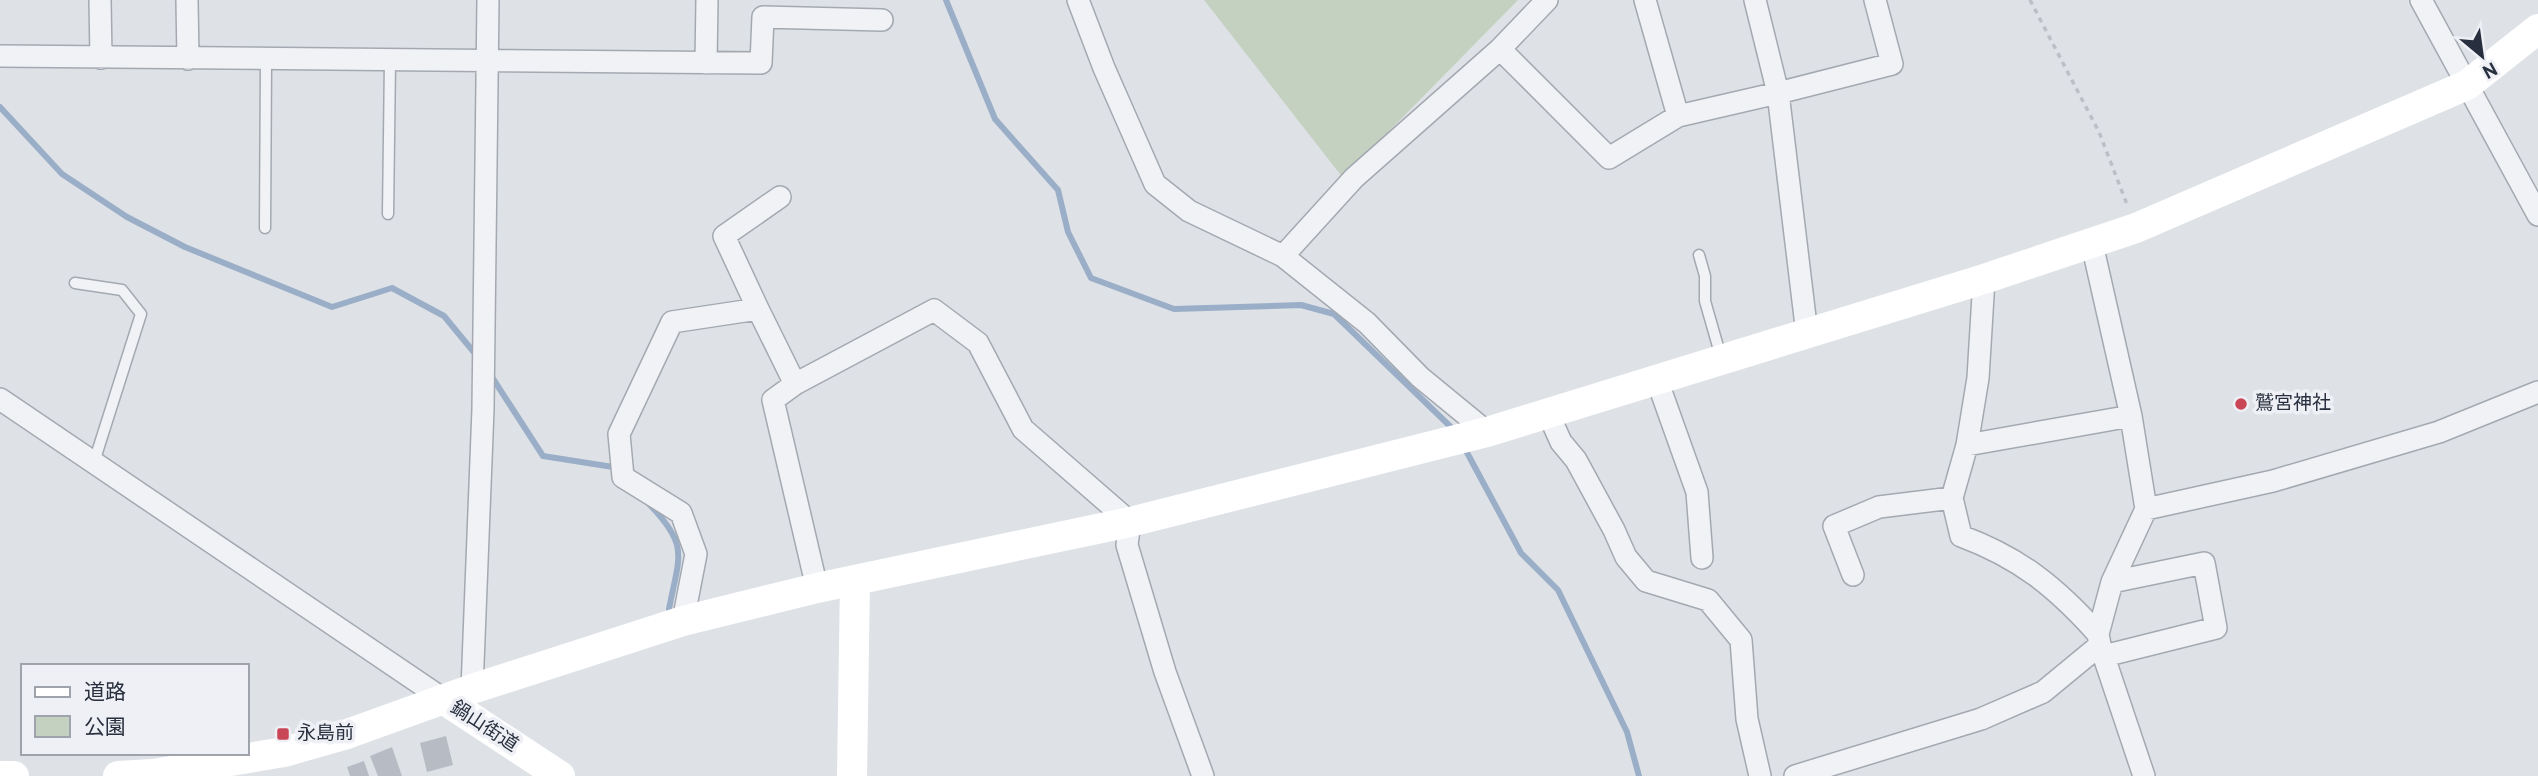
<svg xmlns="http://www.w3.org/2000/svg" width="2538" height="776" font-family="Overpass,'Noto Sans JP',sans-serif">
<rect width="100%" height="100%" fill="#dee2e7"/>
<path fill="#c4d1c0" d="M1204,0H1518L1343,178Z"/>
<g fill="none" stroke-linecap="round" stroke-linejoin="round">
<path stroke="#9aaec7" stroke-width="6" d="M946,0L995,119L1058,190L1068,232L1091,278L1174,309L1301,305L1334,314L1455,431
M0,107L62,174L127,217L185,247L332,307L392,288L444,316L477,356
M490,374L543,456L613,467L617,471
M1464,447L1521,553L1558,590L1627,732L1639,776
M649,504C690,546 679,556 669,609"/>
</g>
<path fill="#b6bbc4" d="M446,736L453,765L427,772L420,743Z
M392,747L402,776H378L370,756Z
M364,761L369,776H350L347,767Z"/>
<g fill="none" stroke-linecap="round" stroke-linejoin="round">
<defs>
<path id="lane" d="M388,214L390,61
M265,228L266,60
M1699,255L1705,276V301L1721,357
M75,283L122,290L141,314L94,462"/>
<path id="street" d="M100,0L101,58
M187,0L188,59
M1078,0L1104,68L1155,184L1189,211L1283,256L1367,323L1420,377L1487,432
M1645,0L1678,116
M1755,0L1778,93L1892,64L1875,0
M2421,0L2538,215
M1500,49L1609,158L1678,116L1778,93L1807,334
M0,56L761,63L763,17L882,20
M706,63L707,0
M1283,256L1354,178L1500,49L1547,0
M1984,279L1978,378L1967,445L1952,498L1961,536C2020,558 2056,587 2098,634
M758,309L724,236L780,197
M1657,380L1697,492L1702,558
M795,384L773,400L817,588
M0,399L446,701
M1548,413L1561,442L1576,460L1614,530L1626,557L1646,581L1708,600L1741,640L1747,719L1760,776
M1967,445L2131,416
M2146,509L2273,481L2439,432L2538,392
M1853,575L1834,526L1879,507L1952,498
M683,621L696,554L681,513L623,477L619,434L672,322L758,309L795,384L934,310L978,343L1023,429L1130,522L1127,545L1165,672L1203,776
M2100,645L2144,776
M2104,656L2216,628L2204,563L2112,582
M472,689L483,409L488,0
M1795,776L1981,719L2043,692L2100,645L2098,634L2112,582L2146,509L2131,416L2092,244"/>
</defs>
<use href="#lane" stroke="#a4a9b1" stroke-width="13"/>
<use href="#street" stroke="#a4a9b1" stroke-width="24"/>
<path stroke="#bdbfc6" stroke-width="3.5" stroke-dasharray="5 5" stroke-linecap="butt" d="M2030,0L2099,132L2128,207"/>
<use href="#lane" stroke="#f1f2f6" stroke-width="10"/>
<use href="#street" stroke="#f1f2f6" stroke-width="21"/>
<path stroke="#fff" stroke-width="30" d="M446,701L560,776
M0,776H14
M118,776L153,774L284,752L347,734L472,689L683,621L817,588L1130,522L1487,432L1984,279L2136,228L2467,85L2538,29
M852,776L855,580"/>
</g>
<g fill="#c94656" stroke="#eef0f5" stroke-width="2.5">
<circle cx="2241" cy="404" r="7"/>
<rect x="276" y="727" width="14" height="14" rx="3.5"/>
</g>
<g text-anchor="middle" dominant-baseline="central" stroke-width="7" stroke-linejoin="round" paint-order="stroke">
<g font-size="19" fill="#282f3e" stroke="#eef0f5" text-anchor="start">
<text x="2255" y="404">鷲宮神社</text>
<text x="297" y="734">永島前</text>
</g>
<g font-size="19" fill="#282f3e" stroke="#eef0f5">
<text transform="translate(484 727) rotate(33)">鍋山街道</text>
</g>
</g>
<rect x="21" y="664" width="228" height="91" fill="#eef0f5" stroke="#9fa3ac" stroke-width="2"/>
<rect x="35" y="687" width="35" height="10" fill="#ffffff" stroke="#9fa3ac" stroke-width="2"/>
<text x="84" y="699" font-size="21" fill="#282f3e">道路</text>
<rect x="35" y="716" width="35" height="21" fill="#c4d1c0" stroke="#9fa3ac" stroke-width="2"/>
<text x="84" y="734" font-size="21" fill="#282f3e">公園</text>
<g transform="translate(2482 56) rotate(151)" stroke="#eef0f5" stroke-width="5" paint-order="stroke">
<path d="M0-5L12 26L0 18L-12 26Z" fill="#282f3e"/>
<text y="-10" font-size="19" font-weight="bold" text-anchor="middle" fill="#282f3e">N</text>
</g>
</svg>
